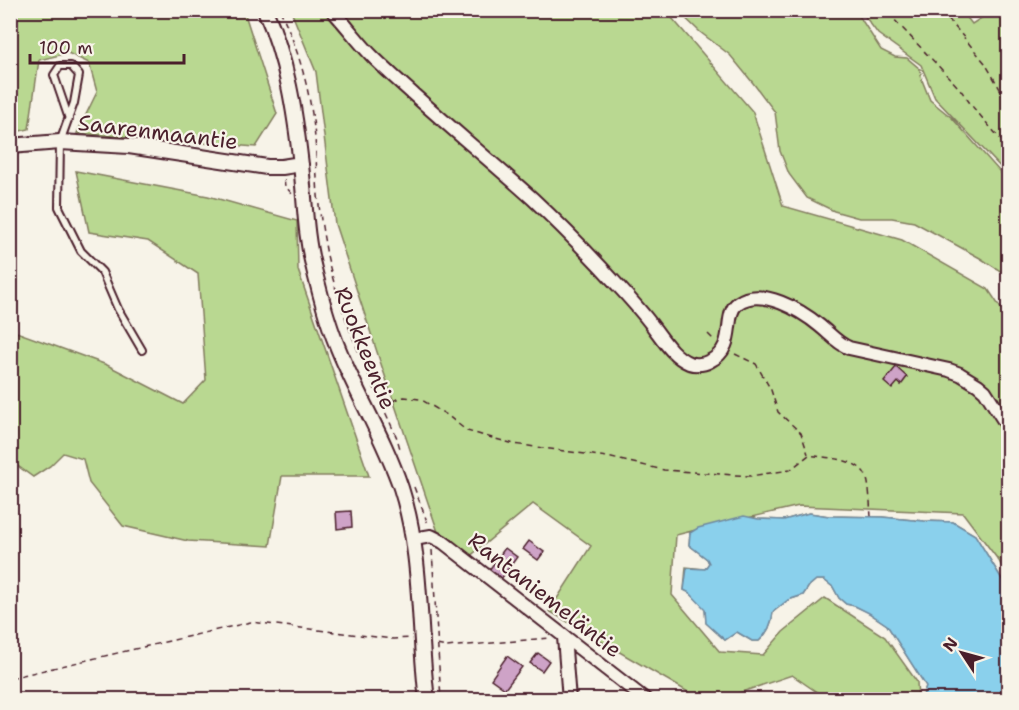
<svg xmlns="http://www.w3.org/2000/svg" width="1019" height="710" font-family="'Shantell Sans',sans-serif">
<rect width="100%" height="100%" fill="#f7f3e8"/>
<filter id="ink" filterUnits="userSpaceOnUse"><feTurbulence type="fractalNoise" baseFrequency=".0167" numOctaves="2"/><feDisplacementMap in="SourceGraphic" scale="12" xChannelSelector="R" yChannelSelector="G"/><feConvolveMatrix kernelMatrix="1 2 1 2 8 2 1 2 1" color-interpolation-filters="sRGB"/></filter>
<g filter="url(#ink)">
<path fill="#b9d891" stroke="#827c5e" stroke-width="1.5" d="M10,11H244L277,114L256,147L77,133L97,92L89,63L68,53L39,60L29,129L11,133Z
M291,11H666L753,112L783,206L902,240L988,289L1008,319V579L999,561L963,513L799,506L752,517L758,519L784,520L809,513L829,516L882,517L924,521L953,522L975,535L1008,589V699H922L926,686L887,625L866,611L855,606L846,604L839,598L833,587L824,580H816L809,586L803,595L788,600L773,612C772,623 768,633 759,641H752L737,632L725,640L706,623L705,608L690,593L684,590L686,567L705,569L709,563L707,559L689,545L690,533L692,531L676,535L672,595L720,652L763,655L783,632L825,598L885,637L917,682L918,699H827L792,675L721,699H700L549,611L591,546L533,504L469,557L440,538L380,361L335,224L316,72Z
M678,11H856L881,50L895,57L907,58L920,69L922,80L930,100L952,118L1008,181V276L980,258L914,222L892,218H859L834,211L807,198L789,174L780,151L775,112L753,83L730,55L700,32Z
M861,11H962L972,24L992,11H1008V175L935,98L921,65L878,34Z
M76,171L208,196L297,221L298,270L369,476H282L270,546L188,541L123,526L89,483L83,459L63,453L50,466L33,477L11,461V330L107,365L183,404L206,380L198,274L148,241L89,232Z"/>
<path fill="#8ad0ec" stroke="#70899f" stroke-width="1.5" d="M809,513L829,516L882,517L924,521L953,522L975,535L1008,589V699H922L926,686L887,625L869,613L855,606L846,604L839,598L833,587L824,580H816L809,586L803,595L788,600L773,612C772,623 768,633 759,641H752L737,632L725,640L706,623L705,609L690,593L684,590L687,568L705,569L709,563L707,559L689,545L690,533L698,528L744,516L758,519L784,520Z"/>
<path fill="#cea3c7" stroke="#4a1f2b" stroke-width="1.5" d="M896,367L907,377L901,385L898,382L892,389L884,382Z
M351,511L352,527L337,529L336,512Z
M529,541L544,552L538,560L523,549Z
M505,548L517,557L501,579L489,570Z
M538,653L549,661L542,671L530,663Z
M507,656L522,667L505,689L491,679Z"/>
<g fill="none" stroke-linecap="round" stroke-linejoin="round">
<defs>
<path id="service" d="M69,119L54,75L60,66H71L79,75L74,103L60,142L59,207L81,251L102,272L118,309L142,350"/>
<path id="minor" d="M332,10C347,26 359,43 374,58C425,107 481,152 533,199C564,228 594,259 622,290C632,301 642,312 651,324C662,338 672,356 689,363C696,365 703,365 710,361C738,347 722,315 738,303C761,286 802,311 820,326C830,334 837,343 849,348L949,370L960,374L978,385L985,391L1008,427
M414,539L431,536L443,542L646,700
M564,637L569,700"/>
<path id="tertiary" d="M265,10C287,59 295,112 301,165C305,199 305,235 314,269C320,294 326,318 336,343C355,392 384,437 401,488C423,556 418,629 427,700
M10,146L60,142L129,146L267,167H282L301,164"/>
</defs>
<use href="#service" stroke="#4a1f2b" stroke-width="10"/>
<use href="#minor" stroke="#4a1f2b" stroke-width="16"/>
<use href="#tertiary" stroke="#4a1f2b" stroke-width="18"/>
<path stroke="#4a1f2b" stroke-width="1.5" stroke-dasharray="6 4.5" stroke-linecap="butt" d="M280,10C298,48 309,87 314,128C317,154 316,180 319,205C321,222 324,239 327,255C341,319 370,378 397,438L401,452
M941,10L985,63L1008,103
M888,13L960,89L972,106L1008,148
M284,180L285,186L292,194
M708,334L714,340
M735,354L756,364L771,390L778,412L801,433L808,454
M383,404L404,397L420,399L447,415L467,431L514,444L607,457L664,470L750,476L790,470L809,455C826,458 856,458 865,474C870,482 870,507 871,516
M414,487L428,524
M432,550L441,700
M437,645L446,647L549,638
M10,678L251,622L393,639L410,638"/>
<use href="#service" stroke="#f7f3e8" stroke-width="6"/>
<use href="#minor" stroke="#f7f3e8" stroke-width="12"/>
<use href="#tertiary" stroke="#f7f3e8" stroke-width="14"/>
</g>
</g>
<g text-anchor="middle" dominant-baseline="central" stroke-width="4.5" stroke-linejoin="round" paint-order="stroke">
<g font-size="22" fill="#4a1f2b" stroke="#f7f3e8">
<text transform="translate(158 132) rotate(7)">Saarenmaantie</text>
<text transform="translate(365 348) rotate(68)">Ruokkeentie</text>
<text transform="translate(545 595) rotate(38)">Rantaniemeläntie</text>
</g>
</g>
<rect width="1019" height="710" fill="none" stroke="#f7f3e8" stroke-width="36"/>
<rect x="18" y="18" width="983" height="674" fill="none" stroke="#4a1f2b" stroke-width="2" filter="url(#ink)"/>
<g transform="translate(962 653) rotate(306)" stroke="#f7f3e8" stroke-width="4.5" paint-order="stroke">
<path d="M0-4.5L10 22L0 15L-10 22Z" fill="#4a1f2b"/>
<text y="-9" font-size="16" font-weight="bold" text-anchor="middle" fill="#4a1f2b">N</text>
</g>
<path d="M30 54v9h154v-9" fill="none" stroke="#4a1f2b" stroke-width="3"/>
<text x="39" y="54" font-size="18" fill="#4a1f2b" stroke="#f7f3e8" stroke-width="4.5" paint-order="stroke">100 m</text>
</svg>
